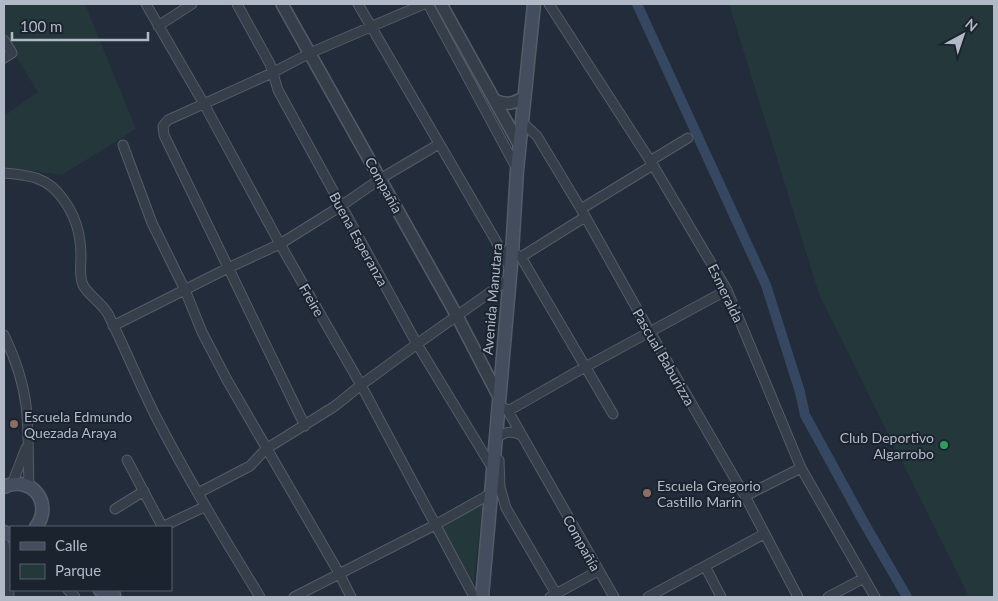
<svg xmlns="http://www.w3.org/2000/svg" width="998" height="601" font-family="Lato,sans-serif">
<rect width="100%" height="100%" fill="#222c3a"/>
<path fill="#24383b" d="M4,4H85L136,129L62,175L4,167V116L38,92L4,37Z
M729,4H994V597H969L819,294Z
M483,502L473,587L440,523Z"/>
<g fill="none" stroke-linecap="round" stroke-linejoin="round">
<path stroke="#364861" stroke-width="10" d="M637,4L766,285L800,392L805,415L863,521L907,597"/>
<defs>
<path id="minor" d="M146,4L204,104L280,244L361,385L474,597
M237,4L270,64L278,90L417,344L493,469
M358,4L496,241L510,269
M428,4L517,169
M549,4L653,165L727,290L801,468L875,597
M158,26L192,4
M4,40L12,53L4,58
M522,122L537,136L581,209L650,332L745,496L798,597
M123,145L152,223L185,290L202,332L227,380L339,573L351,597
M650,161L688,138
M4,173C29,175 48,177 63,199C75,215 81,236 81,256C81,265 79,277 83,285C89,296 102,303 108,314C125,348 139,383 156,417C188,479 224,538 260,597
M581,209L653,165
M508,250L521,257L613,414
M521,257L585,217
M113,326L228,268L280,244L341,206L380,179L439,144
M4,335C14,356 23,381 26,405C29,432 28,459 29,487
M504,408L508,411L614,597
M508,411L585,367L727,290
M305,426L164,135L163,126L168,120L272,73L310,53L424,4
M497,440L496,438C505,432 511,430 521,435
M127,460L162,526H164L204,507
M499,460L500,487L506,508L558,597
M12,484L26,448
M198,493L250,466L266,449L335,406L361,385L417,344L509,279
M745,496L801,468
M115,509L144,491
M4,544L8,559L9,597
M705,566L721,597
M68,590L75,597
M294,597L435,525L492,493
M550,597L598,571
M648,597L764,534
M828,597L864,578"/>
<path id="tertiary" d="M282,4L457,316L498,395
M441,4L520,146
M495,100C507,106 514,103 525,97"/>
<path id="secondary" d="M4,487C31,474 54,503 36,527
M4,532L11,535
M100,590L114,595
M482,597L512,253L517,170L534,4"/>
</defs>
<use href="#minor" stroke="#545c68" stroke-width="11"/>
<use href="#tertiary" stroke="#545c68" stroke-width="14"/>
<use href="#secondary" stroke="#545c68" stroke-width="15"/>
<use href="#minor" stroke="#363e4a" stroke-width="9"/>
<use href="#tertiary" stroke="#363e4a" stroke-width="11"/>
<use href="#secondary" stroke="#444d5d" stroke-width="12"/>
</g>
<g fill="#8d6e63" stroke="#1b232f" stroke-width="2">
<circle cx="14" cy="424" r="5"/>
<circle cx="647" cy="493" r="5"/>
</g>
<circle fill="#2e9e5b" stroke="#1b232f" stroke-width="2" cx="944" cy="445" r="5"/>
<g text-anchor="middle" dominant-baseline="central" stroke-width="4" stroke-linejoin="round" paint-order="stroke">
<g font-size="14" fill="#b1b9c6" stroke="#1b232f">
<text transform="translate(384 185) rotate(61)">Compañía</text>
<text transform="translate(359 239) rotate(61)">Buena Esperanza</text>
<text transform="translate(726 293) rotate(64)">Esmeralda</text>
<text transform="translate(492 299) rotate(-85)">Avenida Manutara</text>
<text transform="translate(312 300) rotate(60)">Freire</text>
<text transform="translate(664 357) rotate(60)">Pascual Baburizza</text>
<text transform="translate(582 543) rotate(61)">Compañía</text>
</g>
<g font-size="14" fill="#b1b9c6" stroke="#1b232f" text-anchor="start">
<text x="24" y="416">Escuela Edmundo<tspan x="24" dy="16">Quezada Araya</tspan></text>
<text x="934" y="437" text-anchor="end">Club Deportivo<tspan x="934" dy="16">Algarrobo</tspan></text>
<text x="657" y="485">Escuela Gregorio<tspan x="657" dy="16">Castillo Marín</tspan></text>
</g>
</g>
<rect width="998" height="601" fill="none" stroke="#b1b9c6" stroke-width="10"/>
<rect x="10" y="526" width="162" height="65" fill="#1b232f" stroke="#575f6b"/>
<rect x="20" y="542" width="25" height="8" fill="#444d5d" stroke="#575f6b"/>
<text x="55" y="551" font-size="15" fill="#b1b9c6">Calle</text>
<rect x="20" y="564" width="25" height="15" fill="#24383b" stroke="#575f6b"/>
<text x="55" y="576" font-size="15" fill="#b1b9c6">Parque</text>
<g transform="translate(963 35) rotate(40)" stroke="#1b232f" stroke-width="4" paint-order="stroke">
<path d="M0-4L9 19L0 12L-9 19Z" fill="#b1b9c6"/>
<text y="-8" font-size="14" font-weight="bold" text-anchor="middle" fill="#b1b9c6">N</text>
</g>
<path d="M12 32v8h136v-8" fill="none" stroke="#b1b9c6" stroke-width="2.5"/>
<text x="20" y="32" font-size="15" fill="#b1b9c6" stroke="#1b232f" stroke-width="4" paint-order="stroke">100 m</text>
</svg>
